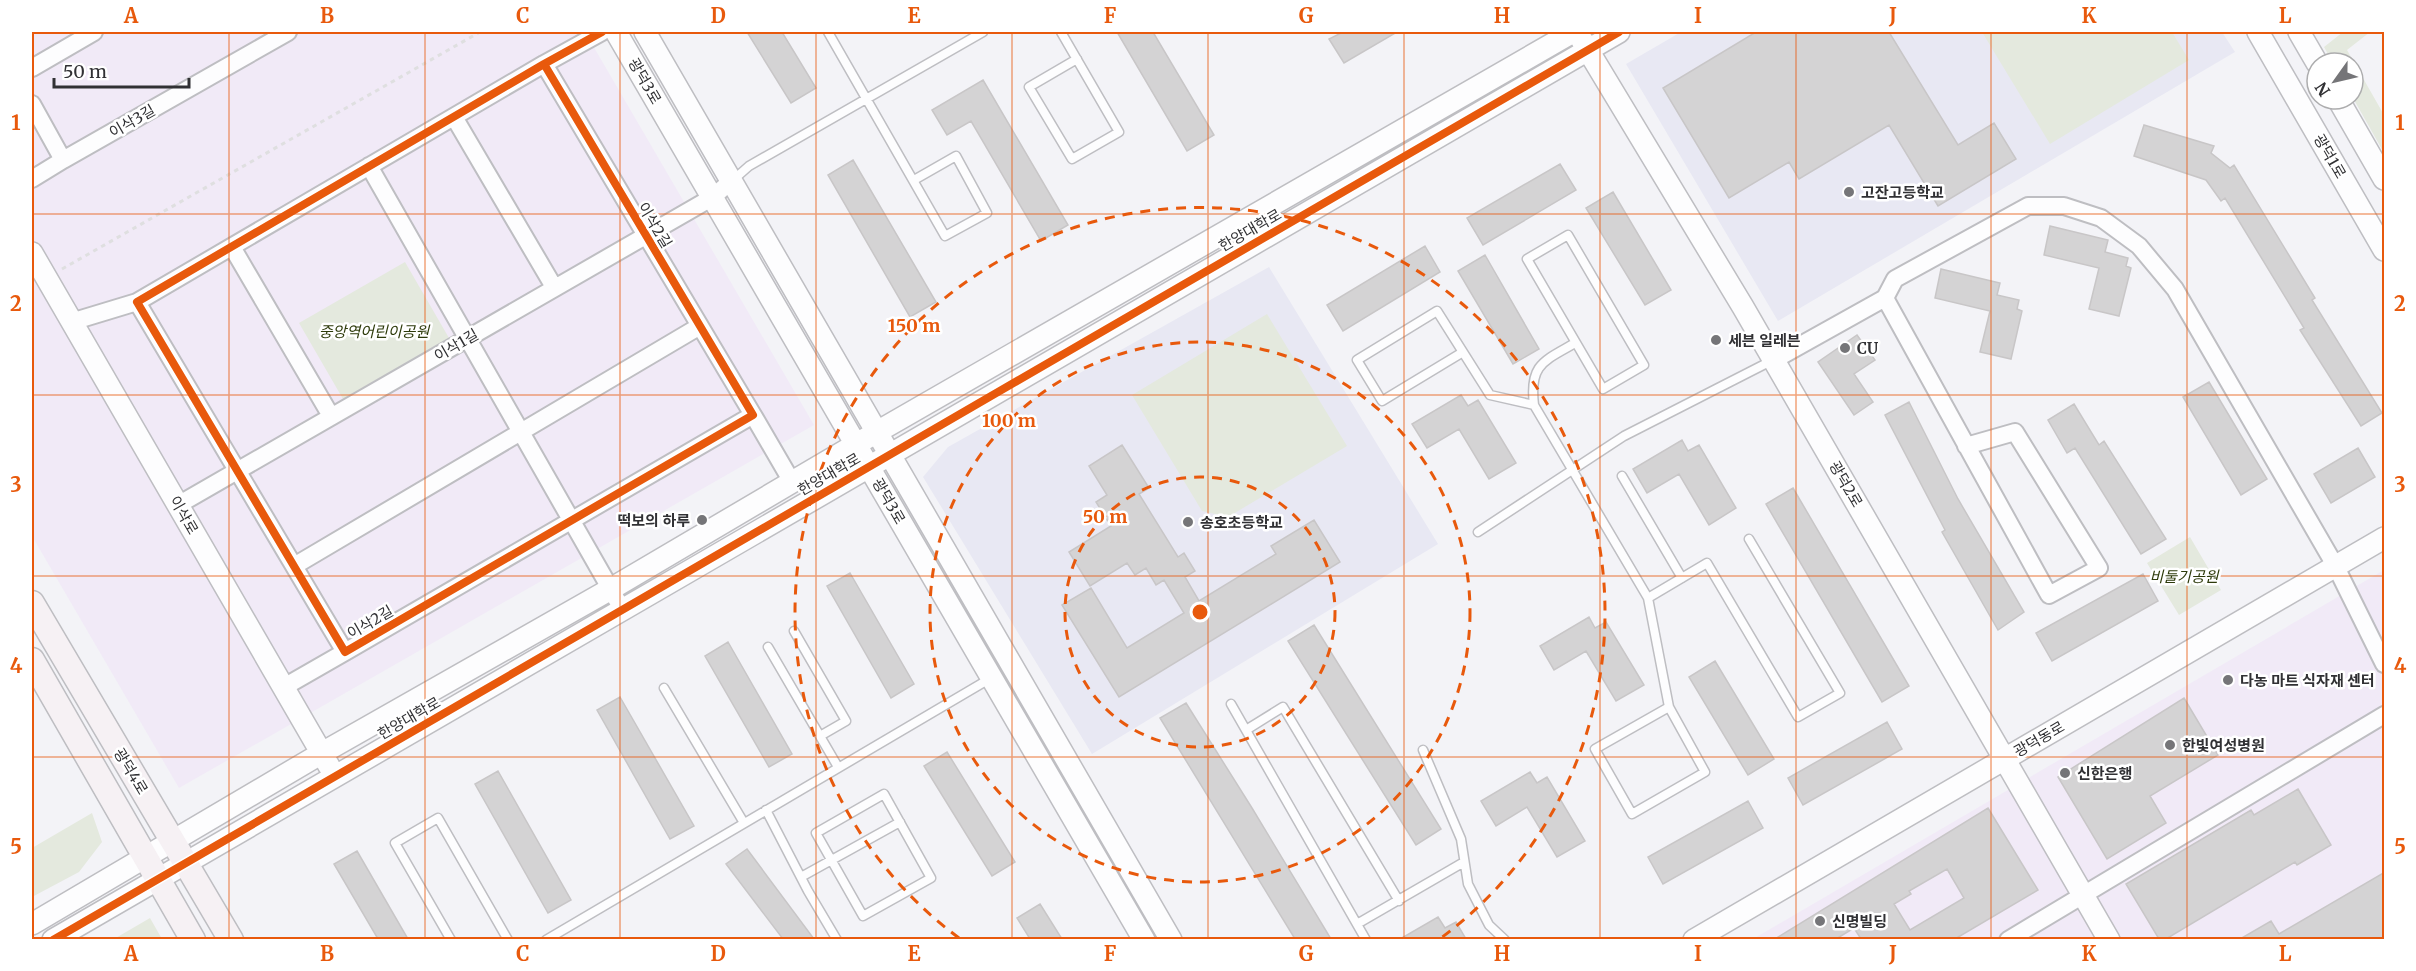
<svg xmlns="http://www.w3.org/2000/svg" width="2416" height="971" font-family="Merriweather,'Noto Sans KR',serif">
<rect width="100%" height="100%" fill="#f3f3f7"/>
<path fill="#f1eaf7" d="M32,32H585L814,425L179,788L32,536Z
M2384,570V939H1753Z"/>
<path fill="#e8e8f3" d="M1681,32H2222L2235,52L1778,321L1626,64Z
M1269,267L1438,544L1092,754L923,477L948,447Z"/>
<path fill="#e4e9de" d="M1982,32H2172L2189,60L2050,144Z
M2343,32H2370L2347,50L2384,115V153L2353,98V63H2333L2324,47Z
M405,262L449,338L343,399L299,323Z
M1267,314L1347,446L1228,517L1202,511L1132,395Z
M2190,537L2221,590L2179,615L2147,563Z
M92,813L102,842L79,872L32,897V848Z
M150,918L162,939H114Z"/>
<path fill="#d4d3d4" stroke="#c8c6c7" stroke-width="1.5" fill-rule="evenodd" d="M747,32H782L816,88L791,103Z
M1117,32H1153L1214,135L1187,151Z
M1343,32H1397L1344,63L1329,39Z
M1756,32H1889L1958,145L1994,123L2016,159L1938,206L1889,125L1799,179L1789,162L1729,198L1663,88Z
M983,80L1068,225L1041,241L971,121L947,135L932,110Z
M2144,125L2214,146L2211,153L2230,168L2234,165L2315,298L2312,300L2382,413L2361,426L2300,330L2304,328L2225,198L2221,201L2206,180L2134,156Z
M853,160L936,302L910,317L828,175Z
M1560,164L1576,190L1483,245L1467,218Z
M1613,192L1671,290L1645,305L1586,208Z
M2050,226L2108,240L2105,252L2128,258L2126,266L2131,268L2119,316L2089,309L2099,268L2044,255Z
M1425,246L1440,272L1343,331L1327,305Z
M1485,255L1539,349L1513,364L1458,271Z
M1941,269L2000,283L1997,295L2019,300L2017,309L2022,311L2011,359L1980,352L1990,311L1935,298Z
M1857,335L1875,360L1854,374L1873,402L1854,415L1818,362Z
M2209,382L2267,479L2241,495L2183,397Z
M1461,395L1468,406L1478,400L1516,463L1489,479L1459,429L1427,448L1412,424Z
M1909,402L1958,499L2024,612L1998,630L1942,532L1945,530L1885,415Z
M2074,404L2099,445L2104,441L2166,539L2141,554L2075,448L2067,453L2048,420Z
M1682,440L1688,451L1699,445L1736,508L1709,525L1679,474L1647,493L1633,469Z
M1122,445L1149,488L1139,494L1178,557L1184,553L1195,571L1185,577L1199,601L1276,554L1271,546L1314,520L1340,562L1119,697L1062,605L1091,588L1127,648L1184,613L1164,580L1156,585L1146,568L1135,575L1127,563L1090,586L1069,552L1111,526L1096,502L1107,495L1089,466Z
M2358,448L2375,477L2331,503L2314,474Z
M1793,488L1909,686L1882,702L1766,504Z
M850,573L914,684L891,698L827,586Z
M2143,574L2158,601L2052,661L2036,633Z
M1589,617L1595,628L1606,622L1644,685L1616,701L1586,651L1554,670L1540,646Z
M1314,625L1441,829L1416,845L1288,641Z
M728,642L792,754L769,767L705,656Z
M1715,661L1774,759L1748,775L1689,677Z
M620,697L694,826L670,839L597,710Z
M2184,698L2218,755L2150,796L2166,823L2107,859L2058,777Z
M1186,703L1252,808L1331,939H1295L1160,718Z
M1887,722L1902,749L1803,805L1788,778Z
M947,752L1015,862L992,876L924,766Z
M498,771L571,900L548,913L475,784Z
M1530,772L1537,783L1547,777L1585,841L1557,857L1527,807L1496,826L1481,801Z
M2298,789L2331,845L2297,865L2295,862L2166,939H2159L2126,884L2251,810L2254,815Z
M1748,801L1763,828L1663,884L1648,857Z
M1988,808L2038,890L1955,939H1861L1854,928L1836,939H1775ZM1947,869L1964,898L1910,930L1894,904L1911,894L1909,891Z
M747,849L814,939H783L726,864Z
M357,851L408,939H378L334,864Z
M2385,872V939H2240L2271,921L2279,934Z
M1040,904L1062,939H1030L1017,918Z
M1438,917L1445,928L1456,922L1466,939H1400Z"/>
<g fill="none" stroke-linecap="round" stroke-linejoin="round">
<defs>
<path id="service" d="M828,32L945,236L987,213L956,156L914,180
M1061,32L1119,132L1072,159L1029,87L1077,59
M732,181L749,166L983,32
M1568,235L1644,365L1603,389L1527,259Z
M1575,343C1544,361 1529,364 1534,405L1648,598L1669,707L1595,749L1632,814L1705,772L1669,707
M1463,352L1382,401L1357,360L1437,311L1490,395L1534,405
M1622,476L1682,578
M1478,532L1624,436L1773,360
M1648,598L1707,563L1798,717L1840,693L1749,539
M794,631L846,721L820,736
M768,647L838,767
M664,688L744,823
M1231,704L1366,940
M1246,730L1283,707L1399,901
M1423,750L1461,839L1468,884L1489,925L1505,940
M884,794L931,878L863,916L816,833Z
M766,810L808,891L837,940
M801,877L900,822
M1357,924L1464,862
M451,940L395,843L438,818L508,940
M546,940L991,678"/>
<path id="minor" d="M544,64L753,415L345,652L137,302L544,64L602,32
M32,68L94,32
M32,104L63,160L288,32
M454,117L554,287
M369,166L622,609
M32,179L63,160
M232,247L331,416
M1885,298L1895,279L2028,206H2064L2101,218L2139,246L2175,289L2336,567L2384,664
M71,322L137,302
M1774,360L1885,298L2049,595L2099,568L2015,432L1966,446
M753,415L792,482
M178,505L713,197L731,181
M294,566L700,326
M284,687L345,652
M2008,940L2384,715"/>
<path id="tertiary" d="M616,32L1144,940
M645,32L1171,940
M2258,32L2384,250
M2299,32L2317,63
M1580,37L1743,307L2109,940
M2338,99L2384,179
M32,253L329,766
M32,924L322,753L609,590L877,432L1573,32
M53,940L1619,32
M1694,940L2384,538"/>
<path id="secondary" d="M32,603L231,940
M32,660L193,940"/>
</defs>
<use href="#service" stroke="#bebec2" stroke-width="11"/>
<use href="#minor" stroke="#bebec2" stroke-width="20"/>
<use href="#tertiary" stroke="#bebec2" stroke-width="24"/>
<use href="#secondary" stroke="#bebec2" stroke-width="27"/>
<path stroke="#dfdfe0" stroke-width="3" stroke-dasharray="4.5 4.5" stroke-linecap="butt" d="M62,269L480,32"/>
<use href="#service" stroke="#fdfdfe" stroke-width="8"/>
<use href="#minor" stroke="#fdfdfe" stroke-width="16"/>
<use href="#tertiary" stroke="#fdfdfe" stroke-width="21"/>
<use href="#secondary" stroke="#f6f1f4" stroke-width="24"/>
<defs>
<path id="cycleway" d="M544,64L753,415L345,652L137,302L544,64L602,32
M53,940L1619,32"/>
</defs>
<use href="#cycleway" stroke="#fff" stroke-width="11"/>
<use href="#cycleway" stroke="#e8590c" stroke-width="8"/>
</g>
<path fill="none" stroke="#e8590c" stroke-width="1.5" stroke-opacity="0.55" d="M229,32V940M425,32V940M620,32V940M816,32V940M1012,32V940M1208,32V940M1404,32V940M1600,32V940M1796,32V940M1991,32V940M2187,32V940M32,214H2384M32,395H2384M32,576H2384M32,757H2384"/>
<g fill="none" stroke="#e8590c" stroke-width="3" stroke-dasharray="10 8">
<circle cx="1200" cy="612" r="135"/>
<circle cx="1200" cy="612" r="270"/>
<path d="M959 938A405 405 0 1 1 1441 938"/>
</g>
<g fill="#757578" stroke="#fff" stroke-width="2">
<circle cx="1849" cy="192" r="6"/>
<circle cx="1716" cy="340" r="6"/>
<circle cx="1845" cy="348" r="6"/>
<circle cx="702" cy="520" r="6"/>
<circle cx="1188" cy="522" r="6"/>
<circle cx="2228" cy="680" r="6"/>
<circle cx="2170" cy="745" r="6"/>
<circle cx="2065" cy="773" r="6"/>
<circle cx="1820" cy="921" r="6"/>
</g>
<g text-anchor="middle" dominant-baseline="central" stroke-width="5" stroke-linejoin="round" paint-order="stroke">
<g font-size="15" fill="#313134" stroke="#fff">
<text transform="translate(645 81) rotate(60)">광덕3로</text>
<text transform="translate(132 121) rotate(-30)">이삭3길</text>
<text transform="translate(2330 156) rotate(60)">광덕1로</text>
<text transform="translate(655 225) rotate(59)">이삭2길</text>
<text transform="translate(1250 230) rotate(-30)">한양대학로</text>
<text transform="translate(456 345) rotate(-30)">이삭1길</text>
<text transform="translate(829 474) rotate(-30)">한양대학로</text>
<text transform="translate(1846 484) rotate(60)">광덕2로</text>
<text transform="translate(889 501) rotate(60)">광덕3로</text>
<text transform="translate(184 515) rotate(60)">이삭로</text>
<text transform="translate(370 622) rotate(-30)">이삭2길</text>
<text transform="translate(409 718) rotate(-30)">한양대학로</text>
<text transform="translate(2039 739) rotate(-30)">광덕동로</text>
<text transform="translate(131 771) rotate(59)">광덕4로</text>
</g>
<g font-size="15" font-weight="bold" fill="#313134" stroke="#fff" text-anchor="start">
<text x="1861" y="192">고잔고등학교</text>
<text x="1728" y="340">세븐 일레븐</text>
<text x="1857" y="348">CU</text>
<text x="690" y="520" text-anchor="end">떡보의 하루</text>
<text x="1200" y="522">송호초등학교</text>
<text x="2240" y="680">다농 마트 식자재 센터</text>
<text x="2182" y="745">한빛여성병원</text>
<text x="2077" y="773">신한은행</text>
<text x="1832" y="921">신명빌딩</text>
</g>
<g font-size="15" font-style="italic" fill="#2d3a0a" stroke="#fff">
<text x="374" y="331">중앙역어린이공원</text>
<text x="2184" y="576">비둘기공원</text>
</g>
</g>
<circle cx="1200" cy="612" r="9" fill="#e8590c" stroke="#fff" stroke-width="3"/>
<g font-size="18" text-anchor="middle" font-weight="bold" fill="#e8590c" stroke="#fff" stroke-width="5" stroke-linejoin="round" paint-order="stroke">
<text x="914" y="332">150 m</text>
<text x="1009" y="427">100 m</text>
<text x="1105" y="523">50 m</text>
</g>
<rect width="2416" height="971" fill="none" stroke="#ffffff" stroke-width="66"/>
<g transform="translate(2335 81) rotate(236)"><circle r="28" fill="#ffffff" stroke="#adadae" stroke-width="1.5"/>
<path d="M0-4.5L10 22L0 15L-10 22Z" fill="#757578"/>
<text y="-9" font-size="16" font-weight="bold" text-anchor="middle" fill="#313134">N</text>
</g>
<path d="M54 78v9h135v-9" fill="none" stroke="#313134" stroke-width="3"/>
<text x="63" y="78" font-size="18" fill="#313134" stroke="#ffffff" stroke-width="4.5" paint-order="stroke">50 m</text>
<rect x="33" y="33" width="2350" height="905" fill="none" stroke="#e8590c" stroke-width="2"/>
<g font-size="20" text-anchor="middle" font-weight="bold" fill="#e8590c">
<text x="131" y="23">A</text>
<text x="327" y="23">B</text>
<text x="523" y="23">C</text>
<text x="718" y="23">D</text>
<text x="914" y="23">E</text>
<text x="1110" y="23">F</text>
<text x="1306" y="23">G</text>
<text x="1502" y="23">H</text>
<text x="1698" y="23">I</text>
<text x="1893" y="23">J</text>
<text x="2089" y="23">K</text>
<text x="2285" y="23">L</text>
<text x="16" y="130">1</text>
<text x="2400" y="130">1</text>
<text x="16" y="311">2</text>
<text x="2400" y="311">2</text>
<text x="16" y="492">3</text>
<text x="2400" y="492">3</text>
<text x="16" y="673">4</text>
<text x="2400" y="673">4</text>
<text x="16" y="854">5</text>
<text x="2400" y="854">5</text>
<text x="131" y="961">A</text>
<text x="327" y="961">B</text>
<text x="523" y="961">C</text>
<text x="718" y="961">D</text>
<text x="914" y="961">E</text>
<text x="1110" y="961">F</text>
<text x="1306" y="961">G</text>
<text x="1502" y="961">H</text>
<text x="1698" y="961">I</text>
<text x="1893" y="961">J</text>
<text x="2089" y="961">K</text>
<text x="2285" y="961">L</text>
</g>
</svg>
